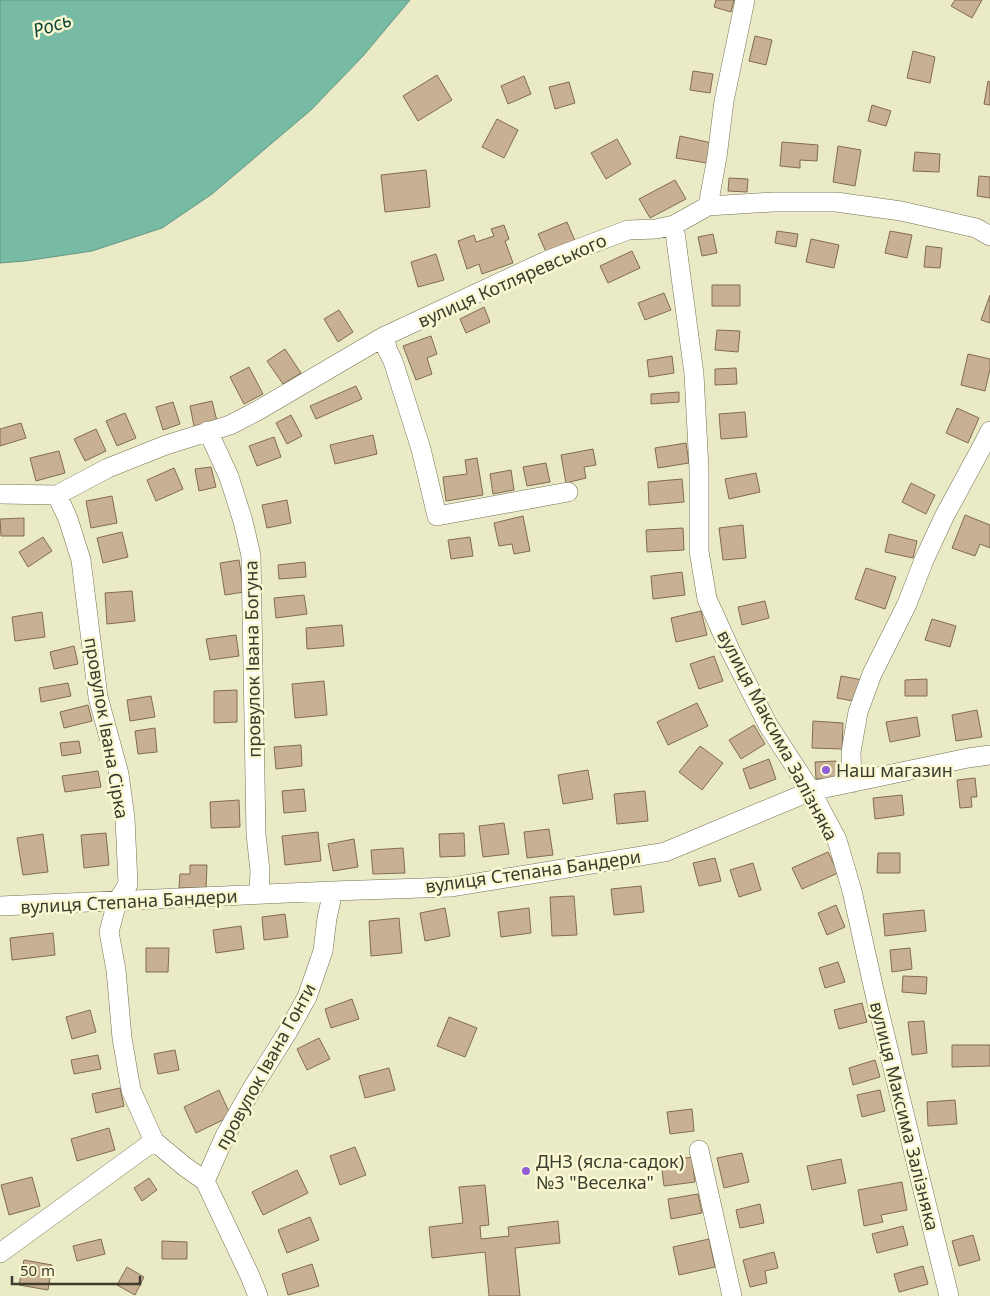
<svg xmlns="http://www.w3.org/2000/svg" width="990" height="1296" font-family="'Noto Sans',sans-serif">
<rect width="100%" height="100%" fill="#ebeac6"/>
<path fill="#78bba5" stroke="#669581" d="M0,0H410L363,56L311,110L212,194L162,228L92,251L25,261L0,263Z"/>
<path fill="#c8b093" stroke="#816c51" d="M716,0H734L731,12L714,7Z
M955,0H982L972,18L951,6Z
M755,36L772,40L766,65L749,61Z
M913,51L935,57L930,83L907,78Z
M693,71L713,74L710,93L690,90Z
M437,75L452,100L418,121L403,96Z
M524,76L531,94L508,104L501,86Z
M988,81L990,82V105L984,104Z
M569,82L575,103L555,109L549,87Z
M872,105L891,111L886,126L868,121Z
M497,119L518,130L504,158L482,147Z
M680,136L712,143L707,163L676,158Z
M617,139L631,164L606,179L591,153Z
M782,142L818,145L817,161L800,160V168L780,166Z
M838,146L861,150L855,186L833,182Z
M915,152L940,154L939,172L913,171Z
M426,170L430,207L385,212L381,175Z
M979,176L990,177V198L977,196Z
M729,178L748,179L747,192L728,191Z
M675,180L686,199L650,218L639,199Z
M567,222L575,241L547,254L538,234Z
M504,225L509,239L505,241L513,263L482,274L479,264L467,269L458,241L474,235L476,242L494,236L491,229Z
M777,231L798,234L796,247L775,243Z
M890,231L912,235L907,258L885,253Z
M713,234L717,253L702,256L698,237Z
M811,239L839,245L834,268L806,262Z
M926,246L942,248L940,268L924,267Z
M632,251L640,268L608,283L600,266Z
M436,254L444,280L418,287L411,262Z
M712,285H740V306H712Z
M664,293L671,310L645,320L638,303Z
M990,295V323L981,320Z
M484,307L490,322L466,333L460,319Z
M339,310L353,332L338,342L324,319Z
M717,330L740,331L738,352L715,350Z
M431,336L437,354L427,358L432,374L416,380L403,346Z
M285,349L301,373L283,384L267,361Z
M968,354L990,359V369L985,391L961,385Z
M672,356L674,373L649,377L647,360Z
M249,367L263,394L244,404L230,377Z
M736,368L737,384L715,385V369Z
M356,386L362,399L316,419L310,406Z
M679,392V402L651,404V394Z
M212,401L217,421L194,426L190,406Z
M173,402L180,424L163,430L156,407Z
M957,408L979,418L968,443L946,433Z
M745,412L747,437L721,439L719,414Z
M125,413L136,438L117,446L106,421Z
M291,415L302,436L287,444L276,423Z
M21,423L26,438L0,446V429Z
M96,429L106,451L85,461L74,439Z
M373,435L377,454L335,464L330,445Z
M274,437L281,457L257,466L249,446Z
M686,443L689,463L658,468L655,448Z
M593,449L596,465L584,467L586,478L566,483L561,455Z
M59,451L65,473L36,481L30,458Z
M477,458L483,495L446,501L443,477L467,474L465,460Z
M546,463L550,482L527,486L523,467Z
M211,467L216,487L199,491L195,469Z
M174,468L183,489L156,501L147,480Z
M511,470L514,490L493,494L490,474Z
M756,473L760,492L729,499L725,479Z
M682,479L684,502L649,505L648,482Z
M911,483L935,495L926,514L902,502Z
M112,496L117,523L91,528L86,501Z
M287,500L291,523L267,528L262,505Z
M965,515L990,525V548L980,544L975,556L952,548Z
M523,516L530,551L514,554L512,544L499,546L494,523Z
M24,518V536H1L0,519Z
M743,525L746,558L723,560L719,528Z
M683,528L684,550L647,552L646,530Z
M122,532L128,557L103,563L97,538Z
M889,534L917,541L913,558L885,552Z
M43,537L52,551L28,567L19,552Z
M470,537L473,556L451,559L448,540Z
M239,560L244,592L225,595L220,563Z
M305,562L306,577L279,579L278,565Z
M866,568L896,577L885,609L855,599Z
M682,572L685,595L653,599L651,576Z
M132,591L135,621L107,624L105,593Z
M304,595L307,614L276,618L274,598Z
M765,601L769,618L742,625L738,607Z
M701,611L707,635L676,642L671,618Z
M42,612L45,637L15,641L12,617Z
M932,619L956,626L950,647L925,640Z
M342,625L344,646L307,649L306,628Z
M236,635L239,656L210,660L206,639Z
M74,646L78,664L54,669L50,652Z
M714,656L723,681L699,689L690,664Z
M841,676L863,680L859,702L837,698Z
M927,679V696H905V680Z
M324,681L327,715L295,718L292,684Z
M68,683L71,696L41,702L39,688Z
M237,690V722L214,723V691Z
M151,696L155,717L130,721L127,700Z
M697,703L708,726L668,745L657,722Z
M88,705L92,721L64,728L60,712Z
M977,710L982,737L956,741L952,715Z
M917,717L920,736L890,742L886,722Z
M813,721L843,723L842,749L812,748Z
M754,725L765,744L741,759L729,740Z
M155,728L157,752L138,754L135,731Z
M79,741L81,753L62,756L60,743Z
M301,745L302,766L276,769L274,747Z
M700,746L723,763L702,790L679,772Z
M769,759L776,779L750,789L743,769Z
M836,761L837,778L816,779L815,762Z
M588,770L593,799L563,804L558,775Z
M98,771L101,787L65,792L62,776Z
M975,778L977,797H971L972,807L960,808L957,780Z
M304,789L306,811L284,813L282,791Z
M645,791L648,821L617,824L614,794Z
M902,795L904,815L875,819L873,798Z
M239,800L240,827L211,828L210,802Z
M504,823L509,854L483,857L479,826Z
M549,829L553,855L527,858L524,832Z
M318,832L321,861L285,865L282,836Z
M106,833L109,865L84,868L81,835Z
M464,833L465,856L440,857L439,834Z
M43,834L48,872L23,875L17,838Z
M354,839L358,867L333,871L328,844Z
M403,848L405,873L373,874L371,850Z
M828,852L838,873L802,889L792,868Z
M878,853H900V873H877Z
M715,858L721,881L699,886L693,863Z
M753,863L761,890L739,897L730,870Z
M190,865H207L206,888H179L180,874H190Z
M641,886L644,912L614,915L611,889Z
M574,896L577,935L552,936L550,897Z
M836,905L845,927L827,935L818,913Z
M445,908L450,936L425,941L420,913Z
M529,908L531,933L501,937L498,912Z
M924,910L926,931L885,936L883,914Z
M285,914L288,937L264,940L262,917Z
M399,918L402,953L371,956L369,921Z
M241,926L244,949L216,953L213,930Z
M53,933L55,955L12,960L10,938Z
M146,948H169L168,972H146Z
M910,948L912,969L892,972L890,950Z
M838,962L845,982L825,988L819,968Z
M903,976L927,977L926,994L902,992Z
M352,999L359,1019L331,1028L325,1009Z
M862,1003L867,1022L839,1029L834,1010Z
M90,1010L96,1032L72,1039L66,1017Z
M449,1017L477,1028L465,1057L437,1046Z
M924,1021L927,1053L912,1055L908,1022Z
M319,1038L330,1059L307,1070L297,1049Z
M952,1045H990V1066L952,1067Z
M175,1050L179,1070L158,1074L154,1054Z
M98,1055L101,1069L74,1074L71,1060Z
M875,1060L880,1077L853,1085L849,1068Z
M389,1068L395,1090L365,1098L359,1076Z
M120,1088L124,1106L96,1113L92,1094Z
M219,1090L231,1116L196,1133L184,1107Z
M880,1090L885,1111L862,1117L857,1095Z
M955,1100L957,1124L928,1126L927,1102Z
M692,1109L694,1131L670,1134L667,1112Z
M109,1128L115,1150L77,1161L71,1139Z
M355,1147L366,1175L340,1185L330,1156Z
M742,1153L749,1182L724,1188L717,1158Z
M692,1157L695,1182L664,1186L661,1162Z
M841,1159L846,1183L812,1190L807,1166Z
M297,1170L308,1193L263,1215L252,1192Z
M32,1177L40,1206L9,1215L1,1185Z
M149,1178L157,1190L142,1201L134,1188Z
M902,1182L907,1210L881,1215L883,1222L864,1226L858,1190Z
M485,1185L489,1225L480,1226L481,1239L509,1236L508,1227L558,1221L560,1243L515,1248L520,1296H489L485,1252L432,1258L429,1227L463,1223L459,1187Z
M698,1194L702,1213L671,1219L668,1199Z
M760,1204L764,1223L740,1228L736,1210Z
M310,1217L319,1240L287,1253L278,1230Z
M903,1226L908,1245L877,1253L872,1234Z
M973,1235L980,1260L959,1266L952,1241Z
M101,1239L105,1254L77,1261L73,1246Z
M709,1239L715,1267L679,1275L673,1247Z
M162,1241L187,1242V1259H162Z
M774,1252L778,1268L765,1271L767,1283L750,1287L743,1260Z
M24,1260L52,1265L48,1290L19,1285Z
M312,1264L319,1286L288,1295L282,1274Z
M923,1266L928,1284L899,1292L894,1274Z
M127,1267L144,1277L135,1295L117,1285Z"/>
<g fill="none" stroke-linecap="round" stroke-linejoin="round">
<defs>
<path id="minor" d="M708,206L717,157L724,101L745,0
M674,225L694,374L699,469V551L707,599L731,652L768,725L811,791L837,840L852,891L876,999L949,1296
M385,336L387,349L393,361L421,449L437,516L568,492
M208,431L229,477L243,521L251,556L256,834L260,871L259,894
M0,494L57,495L108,468L166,445L230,425L257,411L385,336L546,261L628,230L656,229L674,225L708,206L773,202H836L901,211L976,228L990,236
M57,495L68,519L81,560L98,697L119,774L125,818L128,884L117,902L109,932L116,970L122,1038L131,1090L154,1141L184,1166L205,1181L250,1276L258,1296
M852,783L851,752L858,712L872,674L907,604L924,560L944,517L984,443L990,431
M0,906L333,891L452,887L665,852L811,791L968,758L990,755
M699,1150L732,1296
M205,1181L225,1136L253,1087L287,1033L307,997L323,951L327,918L333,891
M0,1253L154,1141"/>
</defs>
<use href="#minor" stroke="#737150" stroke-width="20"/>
<use href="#minor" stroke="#fff" stroke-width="19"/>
</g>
<g fill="#915ed7" stroke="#f9f8d3" stroke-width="2">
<circle cx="826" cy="770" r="5"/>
<circle cx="526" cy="1171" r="5"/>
</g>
<g text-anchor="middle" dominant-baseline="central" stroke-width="5" stroke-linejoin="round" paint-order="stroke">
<g font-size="18" fill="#3d3c2e" stroke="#f9f8d3">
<text transform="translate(512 280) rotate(-24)">вулиця Котляревського</text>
<text transform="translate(252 659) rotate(-91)">провулок Івана Богуна</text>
<text transform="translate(107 728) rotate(80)">провулок Івана Сірка</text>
<text transform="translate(778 735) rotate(62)">вулиця Максима Залізняка</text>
<text transform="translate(533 871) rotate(-8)">вулиця Степана Бандери</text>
<text transform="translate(129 901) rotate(-3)">вулиця Степана Бандери</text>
<text transform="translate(265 1066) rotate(-61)">провулок Івана Гонти</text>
<text transform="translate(905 1116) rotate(76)">вулиця Максима Залізняка</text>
</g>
<g font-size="18" fill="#3d3c2e" stroke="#f9f8d3" text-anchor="start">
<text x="836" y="770">Наш магазин</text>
<text x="536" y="1161">ДНЗ (ясла-садок)<tspan x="536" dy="21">№3 "Веселка"</tspan></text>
</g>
<g font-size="19" font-style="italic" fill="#10493a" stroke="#f9f8d3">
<text transform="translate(52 25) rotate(-18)">Рось</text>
</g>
</g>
<path d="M12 1276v8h128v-8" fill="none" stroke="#3d3c2e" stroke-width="2.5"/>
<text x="20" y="1276" font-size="15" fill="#3d3c2e" stroke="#f9f8d3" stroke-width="4" paint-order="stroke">50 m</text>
</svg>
